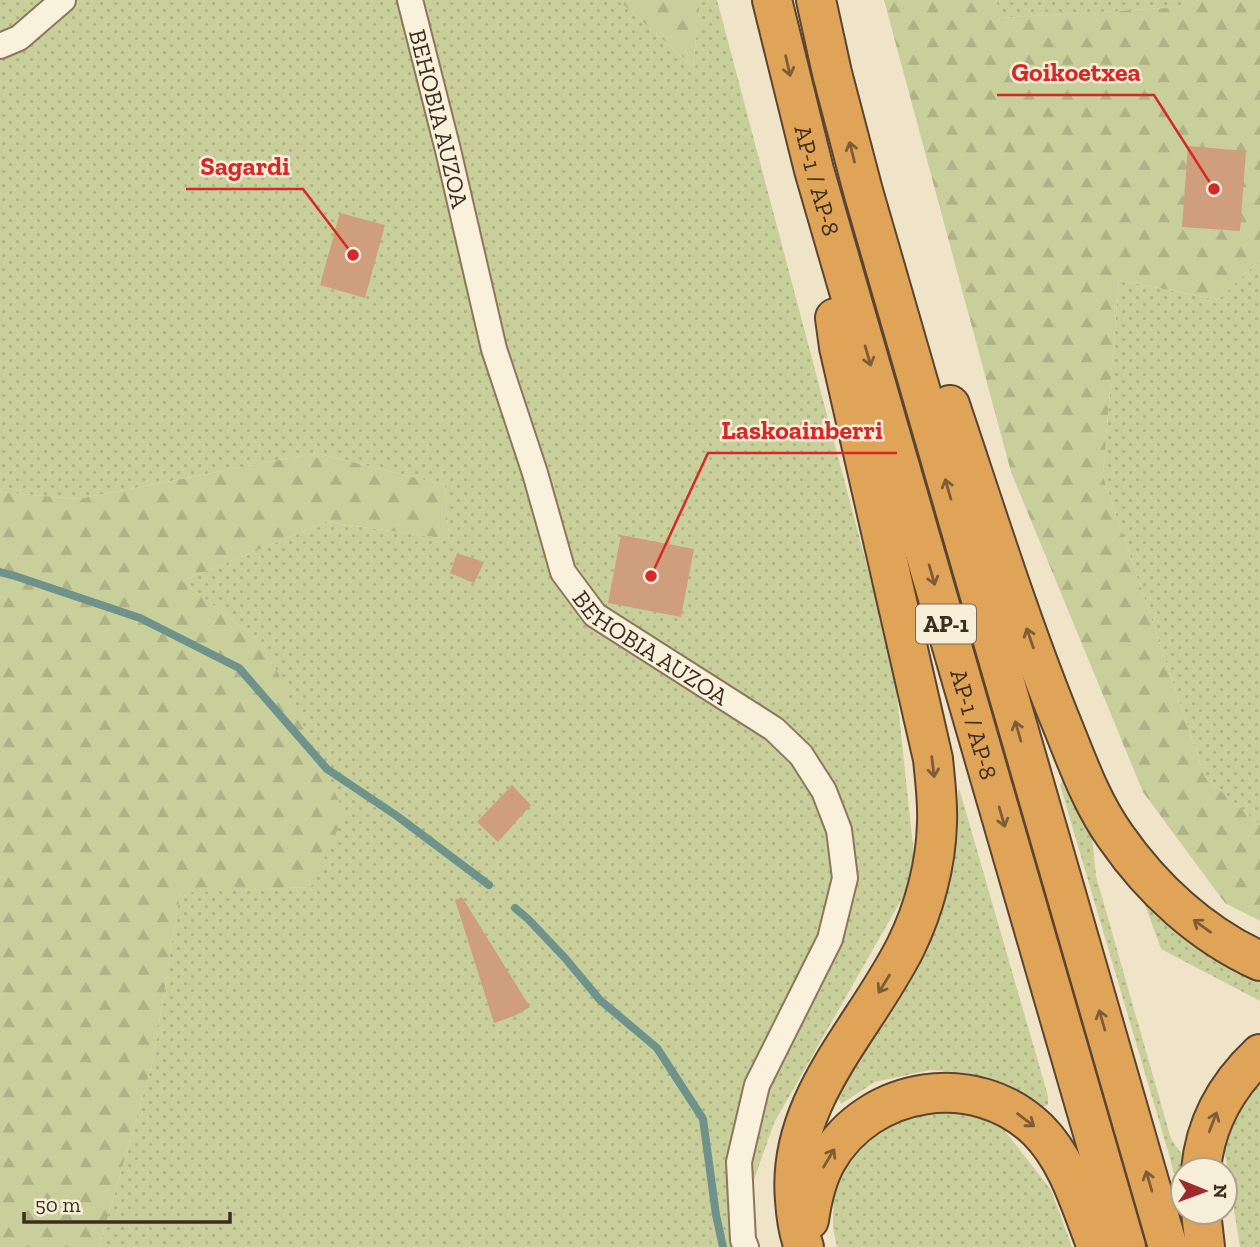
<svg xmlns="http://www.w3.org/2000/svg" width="1260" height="1247" font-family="'Zilla Slab',serif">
<defs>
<pattern id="grass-dots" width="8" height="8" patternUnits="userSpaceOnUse" patternTransform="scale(1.75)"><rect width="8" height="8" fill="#c9cf9b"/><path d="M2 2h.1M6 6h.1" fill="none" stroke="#aeb285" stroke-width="1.8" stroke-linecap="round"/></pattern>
<pattern id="forest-firs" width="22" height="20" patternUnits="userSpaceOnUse" patternTransform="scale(1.75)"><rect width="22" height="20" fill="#c9cf9b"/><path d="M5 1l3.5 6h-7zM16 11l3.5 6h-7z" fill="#aeb285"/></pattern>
</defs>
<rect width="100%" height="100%" fill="#f0e4c8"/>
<path fill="url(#grass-dots)" d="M0,0H618L693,66L700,0H717L894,668L916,874L774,1123L739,1222L752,1247H99L153,1061L180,892L310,887L264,644L182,581L326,522L449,539L445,485L315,453L78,499L0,492Z
M996,0H1184V7L1000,18Z
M1260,260V825L1205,777L1103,476L1119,280L1218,300Z
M1069,779L1090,816L1096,876L1171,1139L1188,1163L1183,1170V1183C1174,1180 1172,1167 1170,1158L1060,785L1063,780Z
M959,788L1048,1096V1105L1039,1108L1005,1085L969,1073L930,1070L875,1082L841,1104L837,1096L902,990L942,905Z
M1140,891L1217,959L1260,983V1001L1161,949Z
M1260,1074V1247H1240L1220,1123Z
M958,1108L990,1121L1005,1131L1051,1190L1072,1247H837L833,1228V1213L834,1197L843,1163L883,1121Z"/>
<path fill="url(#forest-firs)" d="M618,0H700L693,66Z
M884,0H996L1001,18L1183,7L1184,0H1260V260L1218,300L1119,280L1103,476L1205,777L1260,825V921L1225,903L1143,792L1011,472Z
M315,453L445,485L449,539L326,522L182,581L264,644L345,814L311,887L180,893L153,1061L99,1247H0V492L78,499Z"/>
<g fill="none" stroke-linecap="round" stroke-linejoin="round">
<path stroke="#6f938a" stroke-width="8" d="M0,572L15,576L140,618L239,668L327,769L397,816L489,885
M515,908L528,919L565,958L600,1000L657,1048L703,1119L716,1215L723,1247"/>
</g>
<path fill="#cf9f7d" d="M1188,146L1246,151L1240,231L1182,227Z
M340,213L385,225L365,298L320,285Z
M621,535L694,549L681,617L608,603Z
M457,553L484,562L474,583L450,573Z
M512,785L531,805L498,842L477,822Z
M462,897L530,1007L514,1016L494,1023L455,900Z"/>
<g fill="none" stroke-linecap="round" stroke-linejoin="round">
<defs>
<g id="minor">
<path id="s1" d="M410,0L448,150L494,349L535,473L563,572L595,615L774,729L801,755L824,791L839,830L845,878L830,939L757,1085L739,1162L743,1240L746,1247"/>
<path d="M0,46L19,38L63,0"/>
</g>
<g id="motorway">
<path id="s2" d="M772,0L814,170L1126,1247"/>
<path d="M816,0L832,73L863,191L1168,1247"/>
<path d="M950,405C985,509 1018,615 1059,717C1076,758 1090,801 1116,837C1152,889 1202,935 1260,961"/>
<path d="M1201,1170C1205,1124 1227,1085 1260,1054"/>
<path d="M1201,1212L1205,1247"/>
<path d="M809,1220C812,1199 816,1179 827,1160C869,1086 976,1069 1038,1130C1069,1161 1081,1207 1097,1247"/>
<path d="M804,1247C798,1232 796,1216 795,1200C786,1101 865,1029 906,946C924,909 936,865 937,823C938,801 935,780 933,759L839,347L835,318"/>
</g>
</defs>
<use href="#minor" stroke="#8d765c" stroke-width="28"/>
<use href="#motorway" stroke="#5b4430" stroke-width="42"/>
<use href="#minor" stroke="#faf1dc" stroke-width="24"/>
<use href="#motorway" stroke="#e0a458" stroke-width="38"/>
</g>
<defs><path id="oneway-shaft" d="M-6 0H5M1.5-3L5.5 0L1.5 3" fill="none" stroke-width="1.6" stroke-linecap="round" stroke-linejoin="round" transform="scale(1.75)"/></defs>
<g stroke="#7e5d36">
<use href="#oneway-shaft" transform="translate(788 66) rotate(77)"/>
<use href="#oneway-shaft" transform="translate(852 152) rotate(-104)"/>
<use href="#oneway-shaft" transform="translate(868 356) rotate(74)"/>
<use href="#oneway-shaft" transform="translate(948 489) rotate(-106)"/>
<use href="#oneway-shaft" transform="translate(932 575) rotate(74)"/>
<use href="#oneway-shaft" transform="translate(1030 638) rotate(-109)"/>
<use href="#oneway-shaft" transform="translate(1018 731) rotate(-106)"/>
<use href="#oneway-shaft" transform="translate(933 767) rotate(83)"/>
<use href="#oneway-shaft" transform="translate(1002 817) rotate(74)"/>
<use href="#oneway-shaft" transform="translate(1202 926) rotate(-144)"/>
<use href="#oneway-shaft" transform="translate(884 984) rotate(122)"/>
<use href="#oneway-shaft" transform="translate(1102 1020) rotate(-106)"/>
<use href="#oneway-shaft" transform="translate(1026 1120) rotate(37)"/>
<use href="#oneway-shaft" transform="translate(1213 1122) rotate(-69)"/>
<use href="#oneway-shaft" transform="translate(829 1158) rotate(-59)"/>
<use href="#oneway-shaft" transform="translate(1149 1181) rotate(-106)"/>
</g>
<g text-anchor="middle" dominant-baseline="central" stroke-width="5" stroke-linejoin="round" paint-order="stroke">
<rect fill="#f7eed8" stroke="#756857" stroke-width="2" x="916" y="604.5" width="60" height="39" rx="5"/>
<g font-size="23" font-weight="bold" fill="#3d2e20">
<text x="946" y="624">AP-1</text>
</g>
<g font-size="24" fill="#3d2e20" stroke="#f7eed8">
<text stroke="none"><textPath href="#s1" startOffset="122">BEHOBIA AUZOA</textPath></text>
<text stroke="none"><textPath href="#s2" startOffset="186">AP-1 / AP-8</textPath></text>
<text stroke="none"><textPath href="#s1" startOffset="710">BEHOBIA AUZOA</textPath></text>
<text stroke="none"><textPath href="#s2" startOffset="752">AP-1 / AP-8</textPath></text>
</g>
</g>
<path fill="none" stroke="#d62828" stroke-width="2.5" d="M1214 189L1154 95H997M353 255L303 189H186M651 576L708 453H897"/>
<g fill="#d62828" stroke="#f7eed8" stroke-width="2.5">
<circle cx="1214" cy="189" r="7"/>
<circle cx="353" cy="255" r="7"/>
<circle cx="651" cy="576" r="7"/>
</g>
<g font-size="26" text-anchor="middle" font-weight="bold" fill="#d62828" stroke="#f7eed8" stroke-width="5" stroke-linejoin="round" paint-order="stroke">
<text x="1076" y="81">Goikoetxea</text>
<text x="245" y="175">Sagardi</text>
<text x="802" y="439">Laskoainberri</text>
</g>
<g transform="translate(1204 1191) rotate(91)"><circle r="33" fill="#f7eed8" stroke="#ada18e" stroke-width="2"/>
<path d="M0-5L12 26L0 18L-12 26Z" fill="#9e2a2b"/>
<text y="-10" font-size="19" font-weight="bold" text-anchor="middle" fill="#3d2e20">N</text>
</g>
<path d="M24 1212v10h206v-10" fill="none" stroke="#3d2e20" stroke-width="3.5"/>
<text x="35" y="1212" font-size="21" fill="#3d2e20" stroke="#f7eed8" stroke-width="5" paint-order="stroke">50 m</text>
</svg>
